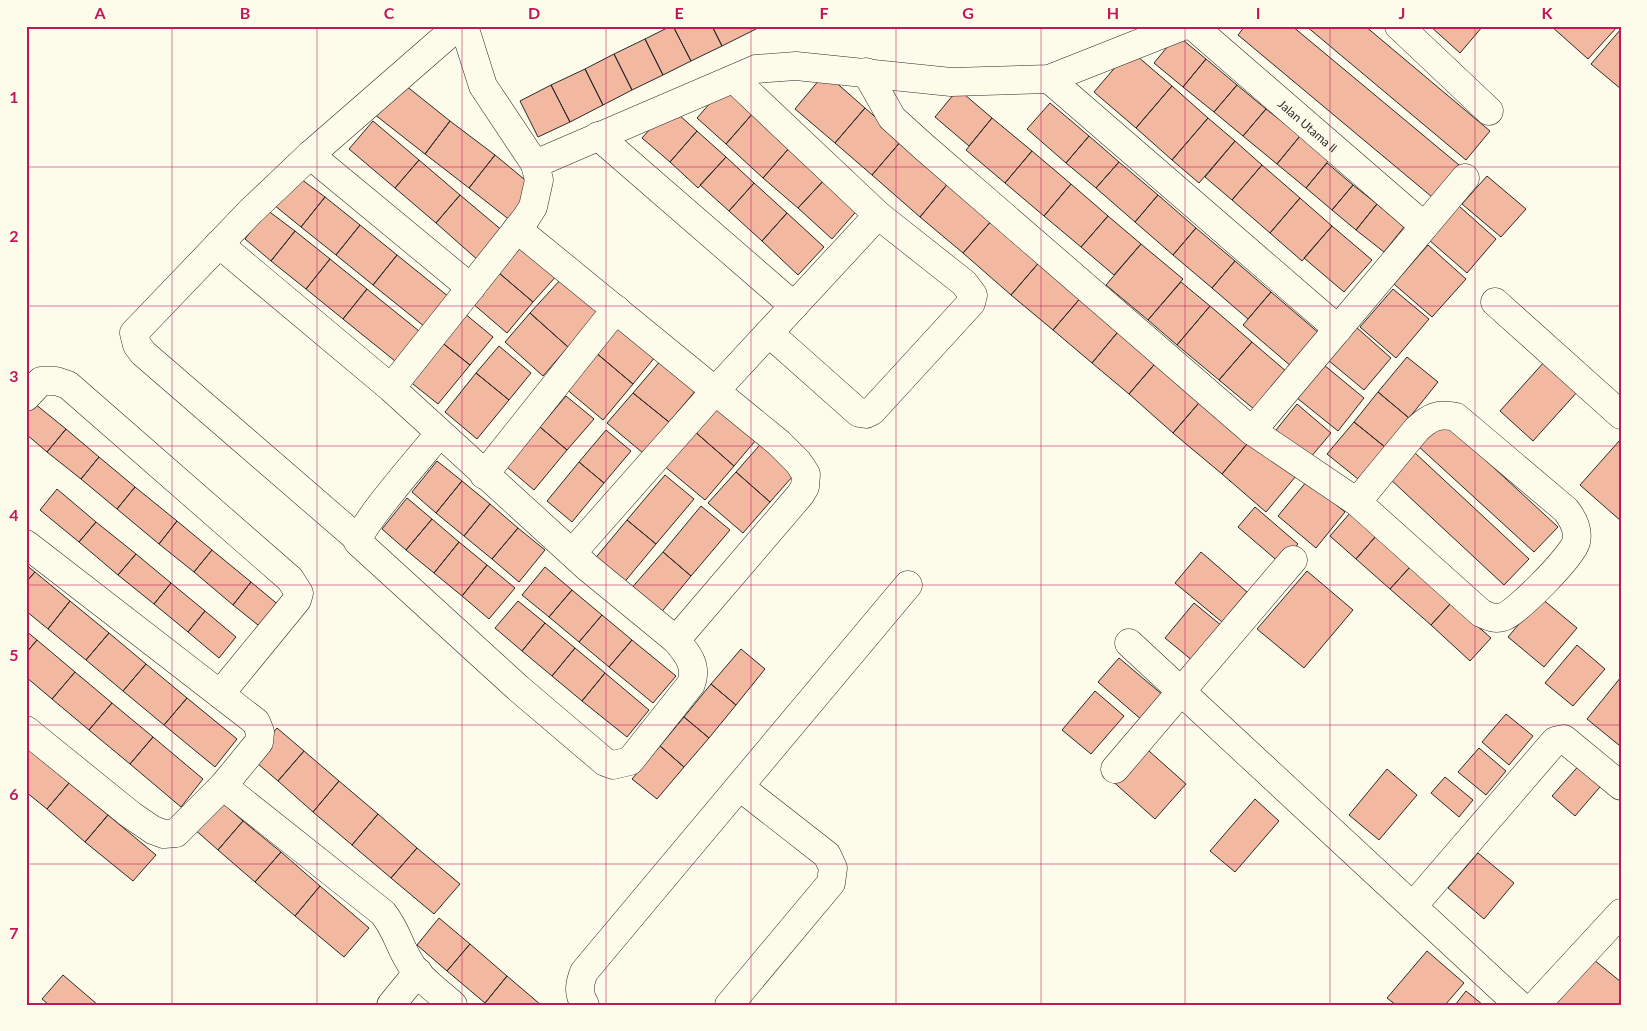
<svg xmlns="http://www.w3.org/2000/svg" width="1647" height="1031" font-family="Lato,sans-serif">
<rect width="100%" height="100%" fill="#fdfbea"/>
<path fill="#f2b8a0" stroke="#2b2b2b" d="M671,26H673L691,61L663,75L645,39Z
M673,26H712L722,46L691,61Z
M712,26H760V27L722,46Z
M1245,26H1292L1459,165L1432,197L1238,35Z
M1306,26H1365L1490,131L1466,160Z
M1430,26H1483L1460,53Z
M1551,26H1618L1588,59Z
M1621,29V89L1591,64Z
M1177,35L1206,59L1183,87L1154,63Z
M645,39L663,75L632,90L614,54Z
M1130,50L1172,86L1136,128L1094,92Z
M614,54L632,90L603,105L585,69Z
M1206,59L1237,85L1214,112L1183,87Z
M585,69L603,105L570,122L551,85Z
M825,73L865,108L835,143L795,109Z
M400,81L450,121L425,154L374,114Z
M551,85L570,122L538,137L520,101Z
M1237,85L1266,109L1243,136L1214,112Z
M725,86L754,112L726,144L697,118Z
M1172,86L1208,118L1172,160L1136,128Z
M958,89L992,118L969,146L935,117Z
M1050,103L1089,136L1066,163L1027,129Z
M670,107L697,131L670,162L642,138Z
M865,108L902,140L872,175L835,143Z
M1266,109L1300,136L1277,164L1243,136Z
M754,112L791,146L763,178L726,144Z
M992,118L1032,151L1005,183L966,150Z
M1208,118L1235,141L1199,183L1172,160Z
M373,121L419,160L395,188L349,149Z
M450,121L495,155L469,188L425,154Z
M697,131L726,157L698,188L670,162Z
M1089,136L1119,162L1096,188L1066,163Z
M1300,136L1329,160L1306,188L1277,164Z
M902,140L950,181L920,217L872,175Z
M1235,141L1262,165L1232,200L1205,177Z
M791,146L827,177L798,208L763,178Z
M1032,151L1071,184L1044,216L1005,183Z
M495,155L536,189L511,221L469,188Z
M726,157L754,183L729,211L700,185Z
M419,160L460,195L436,223L395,188Z
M1119,162L1158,195L1135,222L1096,188Z
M1327,163L1353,185L1332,210L1306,188Z
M1262,165L1300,198L1270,233L1232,200Z
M297,176L325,197L301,227L274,205Z
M1487,176L1526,209L1501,237L1462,204Z
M827,177L860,207L832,239L798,208Z
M950,181L994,218L963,253L920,217Z
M754,183L787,213L762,241L729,211Z
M1071,184L1108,216L1081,247L1044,216Z
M1353,185L1377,204L1356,230L1332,210Z
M460,195L504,232L479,261L436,223Z
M1158,195L1196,228L1173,255L1135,222Z
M325,197L360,225L336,255L301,227Z
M1300,198L1332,226L1302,261L1270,233Z
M1377,204L1404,227L1384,252L1356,230Z
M1459,206L1496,239L1467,273L1429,240Z
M267,210L295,231L271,261L245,239Z
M787,213L824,247L798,275L762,241Z
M1108,216L1141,244L1114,275L1081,247Z
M994,218L1042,259L1011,295L963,253Z
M360,225L397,255L373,285L336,255Z
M1332,226L1372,260L1344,292L1304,258Z
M1196,228L1235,261L1212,288L1173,255Z
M295,231L330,259L306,289L271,261Z
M524,243L559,273L533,302L499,273Z
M1141,244L1183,279L1148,320L1106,285Z
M1428,245L1466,279L1432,317L1394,284Z
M397,255L449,297L425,327L373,285Z
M330,259L367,289L343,319L306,289Z
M1042,259L1083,295L1053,330L1011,295Z
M1235,261L1271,292L1248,319L1212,288Z
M499,273L533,302L507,333L472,303Z
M561,279L599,313L568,347L530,313Z
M1181,282L1210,306L1177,345L1148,320Z
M367,289L419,331L395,361L343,319Z
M1393,289L1429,319L1396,358L1360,327Z
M1271,292L1320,334L1292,367L1243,325Z
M1083,295L1122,327L1092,363L1053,330Z
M1210,306L1252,342L1219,380L1177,345Z
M464,313L493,337L470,365L440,341Z
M530,313L568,347L543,376L505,342Z
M622,319L660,351L633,384L595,352Z
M1122,327L1159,359L1129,394L1092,363Z
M1356,327L1391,358L1364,390L1328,360Z
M440,341L470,365L438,404L408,380Z
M1252,342L1287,372L1255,410L1219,380Z
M499,346L531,373L509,400L476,373Z
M595,352L633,384L603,420L565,388Z
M1407,357L1438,382L1409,418L1378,392Z
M662,359L697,389L669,422L633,393Z
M1159,359L1204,397L1173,433L1129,394Z
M1545,361L1578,391L1533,441L1500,411Z
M1324,365L1364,398L1338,431L1297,398Z
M476,373L509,400L477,439L445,412Z
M1378,392L1409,418L1385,447L1354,422Z
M633,393L669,422L643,453L607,423Z
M566,396L594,419L567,450L540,427Z
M1204,397L1252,438L1222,474L1173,433Z
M29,399L66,429L47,452L26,434V401Z
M719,399L761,434L734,466L693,430Z
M1297,404L1331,433L1310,458L1276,430Z
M1441,419L1558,527L1534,552L1417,445Z
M1354,422L1385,447L1358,479L1327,454Z
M540,427L567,450L534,490L507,467Z
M66,429L99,457L81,479L47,452Z
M606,430L631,451L604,483L579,462Z
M693,430L734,466L705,500L663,465Z
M766,438L800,468L770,502L736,472Z
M1252,438L1296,476L1266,512L1222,474Z
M1620,440L1621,441V521L1580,485Z
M1414,452L1529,559L1504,585L1389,478Z
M99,457L135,487L117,509L81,479Z
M437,461L462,481L436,513L412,492Z
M579,462L604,483L572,522L547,501Z
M736,472L770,502L743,533L708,503Z
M665,475L694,499L656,544L627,520Z
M462,481L490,504L464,536L436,513Z
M1307,481L1345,512L1316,548L1278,516Z
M135,487L177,521L159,544L117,509Z
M57,489L96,522L79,542L40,510Z
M407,498L432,519L406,550L382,529Z
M490,504L518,528L492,559L464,536Z
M701,506L730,530L691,576L663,552Z
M1255,507L1298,544L1281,564L1238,527Z
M1350,513L1376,536L1356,559L1330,536Z
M432,519L459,542L434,573L406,550Z
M627,520L656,544L622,585L593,561Z
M177,521L212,550L194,572L159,544Z
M96,522L136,554L118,575L79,542Z
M518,528L545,550L519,582L492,559Z
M1376,536L1410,567L1390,589L1356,559Z
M459,542L487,565L462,596L434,573Z
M212,550L251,582L233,605L194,572Z
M663,552L691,576L659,615L629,591Z
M1201,552L1247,592L1222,622L1175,583Z
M136,554L171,583L154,604L118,575Z
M26,565L35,572L26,582Z
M487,565L515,588L489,619L462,596Z
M545,567L572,590L549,617L522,595Z
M1410,567L1451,603L1431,625L1390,589Z
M1307,571L1353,610L1304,668L1257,629Z
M35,572L70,601L48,629L26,611V582Z
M251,582L281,607L263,629L233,605Z
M171,583L205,611L188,632L154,604Z
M572,590L602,615L579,642L549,617Z
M1541,598L1577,628L1544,667L1508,637Z
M70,601L109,633L86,660L48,629Z
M518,601L545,623L522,651L495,628Z
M1194,603L1222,626L1193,661L1165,638Z
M1451,603L1491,638L1470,661L1431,625Z
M205,611L236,637L219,658L188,632Z
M602,615L632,640L609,667L579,642Z
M545,623L575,648L552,676L522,651Z
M26,631L37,640L26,653Z
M109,633L146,664L123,691L86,660Z
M37,640L75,672L52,699L26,677V653Z
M632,640L676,676L653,703L609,667Z
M1577,645L1605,669L1573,706L1545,683Z
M575,648L605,673L582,701L552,676Z
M741,649L765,669L736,705L711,684Z
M1119,658L1164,696L1143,721L1098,682Z
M146,664L187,698L164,725L123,691Z
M75,672L112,703L89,730L52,699Z
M605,673L649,710L627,737L582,701Z
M1621,677V745L1620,746L1587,719Z
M711,684L736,705L709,738L684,717Z
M1095,691L1124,716L1091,754L1062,730Z
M187,698L237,739L215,767L164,725Z
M112,703L153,737L130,764L89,730Z
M1506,714L1533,736L1509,765L1482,742Z
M684,717L709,738L684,767L660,746Z
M277,728L304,751L278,781L251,758Z
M153,737L203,779L181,807L130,764Z
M1140,743L1186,784L1155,819L1109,778Z
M660,746L684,767L657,799L632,779Z
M1479,748L1506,771L1486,795L1458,772Z
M30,750L69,783L47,809L26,792V754Z
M304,751L339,781L313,812L278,781Z
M1582,762L1605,781L1575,816L1552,796Z
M1387,769L1417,795L1379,840L1349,815Z
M1445,777L1473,800L1459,817L1431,793Z
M339,781L378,814L352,845L313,812Z
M69,783L108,815L85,842L47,809Z
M218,799L243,821L218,850L193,828Z
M1255,799L1279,821L1235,872L1210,851Z
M378,814L417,848L391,878L352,845Z
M108,815L156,855L133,881L85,842Z
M243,821L281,852L255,882L218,850Z
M417,848L460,884L434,914L391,878Z
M281,852L320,886L295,916L255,882Z
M1478,853L1514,883L1484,919L1448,888Z
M320,886L369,928L344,957L295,916Z
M439,918L470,944L447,971L417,945Z
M470,944L507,976L485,1003L447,971Z
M1427,951L1464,983L1445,1005H1396L1387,998Z
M1588,955L1621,982L1620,1005H1558L1551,999Z
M63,975L98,1005H49L42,999Z
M507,976L541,1005H487L485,1003Z
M1466,991L1483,1005H1455Z"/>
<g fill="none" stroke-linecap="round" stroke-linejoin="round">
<defs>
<g id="minor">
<path id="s1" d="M1193,26L1424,226"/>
<path d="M1399,26L1489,111"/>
<path d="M866,72L892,118L924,147L1252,431L1357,502L1481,613C1488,616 1494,620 1503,617C1516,613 1572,557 1576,542C1579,530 1573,519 1566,510L1456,417C1438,413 1430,417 1417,429L1357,502"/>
<path d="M734,79L878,215L964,283L973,295L971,303L872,411L866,414L859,413L769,333"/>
<path d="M1049,79L1338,329"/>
<path d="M598,136L794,306"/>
<path d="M310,155L471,288"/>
<path d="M535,164L756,69L796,66L951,82L1049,79L1183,26"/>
<path d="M517,229L779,443L798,462L806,474L805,487L800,495L676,640"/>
<path d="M219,244L391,388L587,567L676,640C687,653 698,666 691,684L630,761L613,765L605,762L518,688L358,542C360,525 424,453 439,434"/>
<path d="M1495,302L1621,415"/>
<path d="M391,388L526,218L533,207L539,180L535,164L483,86L464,26"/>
<path d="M26,397L41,381H56L68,385L290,579L299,593L297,600L220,694"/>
<path d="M1252,431L1465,178"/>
<path d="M484,475L616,309"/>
<path d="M358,539L143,353L137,345L134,333L250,212L310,155L458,26"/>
<path d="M26,544L256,722L260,732L259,742L223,786L176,833L164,834L153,830L131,815L26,730"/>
<path d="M572,553L715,391L878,215"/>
<path d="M1129,643L1519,1005"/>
<path d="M1115,769L1293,560"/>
<path d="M223,786L383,913C397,931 398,943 409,961C418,978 439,992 453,1005"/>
<path d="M1413,906L1555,741L1564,739L1621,786"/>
<path d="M391,1005L418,972"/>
<path d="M585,1005C578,993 579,985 584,972L908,585"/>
<path d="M729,1005L831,883L833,868L827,855L740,787"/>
<path d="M1536,1005L1621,913"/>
</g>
</defs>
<use href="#minor" stroke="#2b2b2b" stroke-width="29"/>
<use href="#minor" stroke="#fdfbea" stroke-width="28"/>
</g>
<path fill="none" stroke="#c2185b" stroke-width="1" stroke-opacity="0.55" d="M172,26V1005M317,26V1005M462,26V1005M606,26V1005M751,26V1005M896,26V1005M1041,26V1005M1185,26V1005M1330,26V1005M1475,26V1005M26,167H1621M26,306H1621M26,446H1621M26,585H1621M26,725H1621M26,864H1621"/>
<g text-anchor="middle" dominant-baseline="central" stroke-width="4" stroke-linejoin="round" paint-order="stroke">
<g font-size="12" fill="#2b2b2b" stroke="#fdfbea">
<text stroke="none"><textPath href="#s1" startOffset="152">Jalan Utama ll</textPath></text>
</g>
</g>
<rect width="1647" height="1031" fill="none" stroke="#fdfbea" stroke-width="55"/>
<rect x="28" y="28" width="1592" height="976" fill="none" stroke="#c2185b" stroke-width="2"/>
<g font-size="16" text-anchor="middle" font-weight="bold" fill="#c2185b">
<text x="100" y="19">A</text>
<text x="245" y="19">B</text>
<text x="389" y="19">C</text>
<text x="534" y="19">D</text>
<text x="679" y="19">E</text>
<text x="824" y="19">F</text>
<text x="968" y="19">G</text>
<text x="1113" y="19">H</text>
<text x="1258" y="19">I</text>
<text x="1402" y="19">J</text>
<text x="1547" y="19">K</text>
<text x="14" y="103">1</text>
<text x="14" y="242">2</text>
<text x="14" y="382">3</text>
<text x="14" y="521">4</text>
<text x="14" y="661">5</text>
<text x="14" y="800">6</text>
<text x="14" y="939">7</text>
</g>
</svg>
